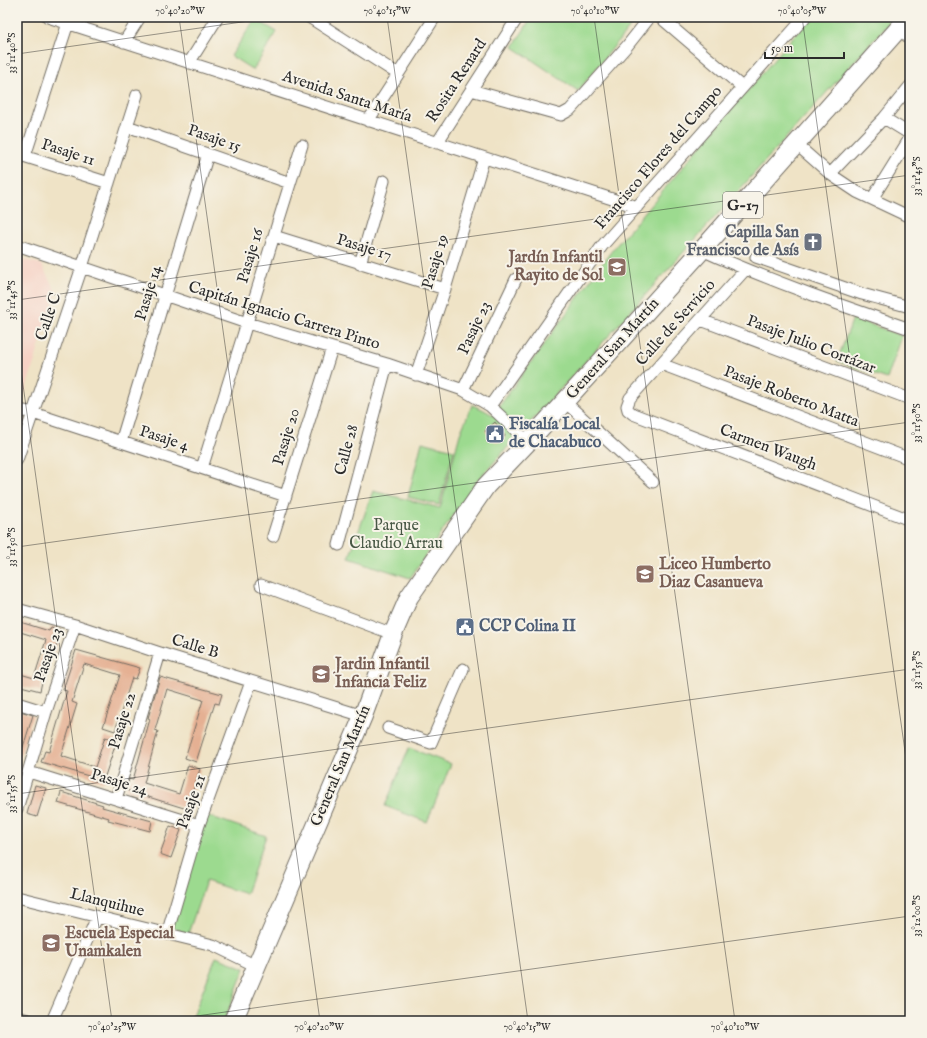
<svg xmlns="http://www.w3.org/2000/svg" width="927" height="1038" font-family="'IM FELL English',serif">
<rect width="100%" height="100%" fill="#f7f3e8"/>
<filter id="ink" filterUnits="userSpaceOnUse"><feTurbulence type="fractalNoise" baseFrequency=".025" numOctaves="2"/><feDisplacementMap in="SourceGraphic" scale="8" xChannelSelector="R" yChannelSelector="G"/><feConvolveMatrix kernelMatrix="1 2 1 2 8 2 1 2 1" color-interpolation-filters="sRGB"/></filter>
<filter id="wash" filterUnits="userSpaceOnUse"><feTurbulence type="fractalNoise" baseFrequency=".012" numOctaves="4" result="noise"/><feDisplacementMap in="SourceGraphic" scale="16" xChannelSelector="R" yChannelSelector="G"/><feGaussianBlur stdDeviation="0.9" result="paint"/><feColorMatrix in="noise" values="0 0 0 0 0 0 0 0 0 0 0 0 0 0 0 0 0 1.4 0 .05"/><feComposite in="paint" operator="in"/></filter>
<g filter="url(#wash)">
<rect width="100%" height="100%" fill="#efe3c6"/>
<path fill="#f6d1c5" d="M17,258L41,264L56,292L21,405L17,406Z"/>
<path fill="#9cda8f" stroke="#64825d" d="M532,17H638L578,91L513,47Z
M810,17H894L614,330L477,481L410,578L349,558L373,491L440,508L460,434L472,405L482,409L493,415L610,253Z
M255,19L277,32L253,70L231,56Z
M853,318L902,336L887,379L837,361Z
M422,442L454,450L439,505L408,497Z
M409,748L451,764L427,822L385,806Z
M206,815L266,836L246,894L206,881L188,934L171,927Z
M216,957L245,968L224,1021H191Z"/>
<g id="blocks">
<path fill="#e5b093" d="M495,422L505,436L497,443L485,431Z
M17,621L49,631L51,627L62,630L48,669L45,668L40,691L17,685V673L34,678L46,640L17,631Z
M76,650L140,668L136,679L132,678L115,731L103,727L120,675L84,664L72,702L77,704L61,756L95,767L105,737L117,740L103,782L91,779L92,777L41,762L45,751L49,752L67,691L63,690Z
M160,677L222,694L219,704L215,703L196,762L185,758L203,700L167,689L155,730L158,731L144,783L179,794L188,765L200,769L187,809L126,790L129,779L133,780L150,719L148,718Z
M20,711L33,715L19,760H17V722Z
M35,785L46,788L37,817L27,814Z
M61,792L103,805L102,807L152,821L150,831L108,820L109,818L58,803Z
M170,826L181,830L171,858L160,854Z"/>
</g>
</g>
<g filter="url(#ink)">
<use href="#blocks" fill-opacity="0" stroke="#706b61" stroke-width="1"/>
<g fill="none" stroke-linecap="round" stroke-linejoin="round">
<defs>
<path id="street" d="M48,17L637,207
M309,17L398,74
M660,17L742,87
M899,28L910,39
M124,42L140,17
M189,63L218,17
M471,90L561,115L570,110L627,46L650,17
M884,118L910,134
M368,121L435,17
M127,126L290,183
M437,143L518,17
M796,144L830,174L857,192L910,217
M17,154L109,183
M25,156L68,23
M830,174L884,118L910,86
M872,199L910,138
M274,236L445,289
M17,245L247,323L387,364L463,390L490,406L528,442
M702,250C770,281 840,305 910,329
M756,257L862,294L910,307
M360,264L384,181
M745,270L630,398L627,406L628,410L633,414L910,520
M701,320L910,399
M661,364L910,459
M416,375L445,289L484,158
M463,390L516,279
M565,402L653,482
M490,406L602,246L805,17
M17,412L25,411L33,413L286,496
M121,442L208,154
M17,460L82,267L137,95
M202,468L302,145
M273,536L332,348
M339,545L387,364
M261,585L393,634
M17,609L75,625L160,653L363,716
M17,703L46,712
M388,728L431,743L463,669
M29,772L199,825
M116,799L160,653
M17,809L46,712L75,625
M17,897L213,945L256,966
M167,934L199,825L251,682
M17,1017L32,1021
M52,1021L97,917"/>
<path id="primary" d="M233,1021L363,716L393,634L409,597L486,486L528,442L702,250L909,17"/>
</defs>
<use href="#street" stroke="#706b61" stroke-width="13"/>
<use href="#primary" stroke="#706b61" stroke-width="20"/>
<use href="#street" stroke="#fff" stroke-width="11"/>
<use href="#primary" stroke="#fff" stroke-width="18"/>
</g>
</g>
<path fill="none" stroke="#2b2b2b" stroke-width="1" stroke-opacity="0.45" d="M179,17L320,1021M387,17L528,1021M594,17L735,1021M802,17L910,787M17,54L277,17M17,300L910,175M17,342L112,1021M17,547L910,422M17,794L910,669M161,1021L910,916"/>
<defs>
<symbol id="church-square" viewBox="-11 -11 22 22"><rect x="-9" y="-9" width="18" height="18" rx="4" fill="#6b7280" stroke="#f7f3e8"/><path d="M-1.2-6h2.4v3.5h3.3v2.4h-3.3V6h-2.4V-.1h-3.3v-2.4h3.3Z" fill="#fff"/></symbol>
<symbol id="school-square" viewBox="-11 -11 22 22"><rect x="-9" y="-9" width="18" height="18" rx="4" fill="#8d6e63" stroke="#f7f3e8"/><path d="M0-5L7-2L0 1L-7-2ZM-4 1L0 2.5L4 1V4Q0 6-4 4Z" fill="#fff"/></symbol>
<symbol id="civic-square" viewBox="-11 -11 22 22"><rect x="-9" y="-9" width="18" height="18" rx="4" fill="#5c6f8a" stroke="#f7f3e8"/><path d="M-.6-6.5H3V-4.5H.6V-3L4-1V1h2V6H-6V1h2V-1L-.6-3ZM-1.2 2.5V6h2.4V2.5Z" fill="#fff"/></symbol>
</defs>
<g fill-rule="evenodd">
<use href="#church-square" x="802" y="231" width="22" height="22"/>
<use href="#school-square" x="606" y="256" width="22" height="22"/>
<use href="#civic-square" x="484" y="423" width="22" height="22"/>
<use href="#school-square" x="634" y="563" width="22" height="22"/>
<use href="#civic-square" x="454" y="616" width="22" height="22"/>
<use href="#school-square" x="310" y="663" width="22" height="22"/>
<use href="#school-square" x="40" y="932" width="22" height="22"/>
</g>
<g text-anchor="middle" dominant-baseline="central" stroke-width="4" stroke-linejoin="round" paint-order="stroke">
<rect fill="#f7f3e8" stroke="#686764" stroke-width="1" x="723" y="192" width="40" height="26" rx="3"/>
<g font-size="15" font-weight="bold" fill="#2b2b2b">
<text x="743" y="205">G-17</text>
</g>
<g font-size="16" fill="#2b2b2b" stroke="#f7f3e8">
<text transform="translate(457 81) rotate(-57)">Rosita Renard</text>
<text transform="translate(347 97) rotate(18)">Avenida Santa María</text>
<text transform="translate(214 139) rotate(19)">Pasaje 15</text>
<text transform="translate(68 153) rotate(18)">Pasaje 11</text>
<text transform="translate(659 158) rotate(-49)">Francisco Flores del Campo</text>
<text transform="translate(364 248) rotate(17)">Pasaje 17</text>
<text transform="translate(251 256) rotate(-73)">Pasaje 16</text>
<text transform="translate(436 262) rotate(-73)">Pasaje 19</text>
<text transform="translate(149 293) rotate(-73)">Pasaje 14</text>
<text transform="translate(284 316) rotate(17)">Capitán Ignacio Carrera Pinto</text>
<text transform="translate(49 317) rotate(-71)">Calle C</text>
<text transform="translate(676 323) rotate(-48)">Calle de Servicio</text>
<text transform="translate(475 328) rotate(-65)">Pasaje 23</text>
<text transform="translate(811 345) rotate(21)">Pasaje Julio Cortázar</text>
<text transform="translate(613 349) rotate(-48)">General San Martín</text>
<text transform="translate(791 397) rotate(21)">Pasaje Roberto Matta</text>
<text transform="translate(287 437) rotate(-73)">Pasaje 20</text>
<text transform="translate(164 439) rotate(18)">Pasaje 4</text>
<text transform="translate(768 448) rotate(21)">Carmen Waugh</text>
<text transform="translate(347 450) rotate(-75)">Calle 28</text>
<text transform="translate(195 647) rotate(17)">Calle B</text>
<text transform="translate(49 655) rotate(-71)">Pasaje 23</text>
<text transform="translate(123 721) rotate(-73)">Pasaje 22</text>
<text transform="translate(341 766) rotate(-67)">General San Martín</text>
<text transform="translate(119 783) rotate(17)">Pasaje 24</text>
<text transform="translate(192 802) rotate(-70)">Pasaje 21</text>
<text transform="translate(107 903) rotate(14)">Llanquihue</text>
</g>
<g font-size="16" font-weight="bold" fill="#5b616d" stroke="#f7f3e8" text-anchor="end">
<text x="799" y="233">Capilla San<tspan x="799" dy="18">Francisco de Asís</tspan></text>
</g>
<g font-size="16" font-weight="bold" fill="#785e54" stroke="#f7f3e8" text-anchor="start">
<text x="603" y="258" text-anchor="end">Jardín Infantil<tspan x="603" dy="18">Rayito de Sol</tspan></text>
<text x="659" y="565">Liceo Humberto<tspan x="659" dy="18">Diaz Casanueva</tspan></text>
<text x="335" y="665">Jardin Infantil<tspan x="335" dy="18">Infancia Feliz</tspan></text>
<text x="65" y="934">Escuela Especial<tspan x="65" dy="18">Unamkalen</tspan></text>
</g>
<g font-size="16" font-weight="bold" fill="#4e5e75" stroke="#f7f3e8" text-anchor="start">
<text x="509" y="425">Fiscalía Local<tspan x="509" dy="18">de Chacabuco</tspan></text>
<text x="479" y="627">CCP Colina II</text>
</g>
<g font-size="16" fill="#475744" stroke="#f7f3e8">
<text x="396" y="526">Parque<tspan x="396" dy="18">Claudio Arrau</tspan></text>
</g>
</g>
<rect width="927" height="1038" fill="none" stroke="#f7f3e8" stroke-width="44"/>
<path d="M765 52v6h79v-6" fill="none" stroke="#2b2b2b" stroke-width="2"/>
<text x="771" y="52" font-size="12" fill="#2b2b2b" stroke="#f7f3e8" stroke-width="3" paint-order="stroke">50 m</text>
<rect x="22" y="22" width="883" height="994" fill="none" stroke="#2b2b2b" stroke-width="1.5"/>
<g font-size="10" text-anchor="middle" fill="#2b2b2b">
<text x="180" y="14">70°40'20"W</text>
<text x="387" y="14">70°40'15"W</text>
<text x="595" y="14">70°40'10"W</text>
<text x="802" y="14">70°40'05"W</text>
<text transform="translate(11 53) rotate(-90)" y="4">33°11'40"S</text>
<text transform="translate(916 176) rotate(-90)" y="4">33°11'45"S</text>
<text transform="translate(11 300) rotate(-90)" y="4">33°11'45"S</text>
<text transform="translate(916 423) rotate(-90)" y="4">33°11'50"S</text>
<text transform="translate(11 547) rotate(-90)" y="4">33°11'50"S</text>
<text transform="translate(916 670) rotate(-90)" y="4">33°11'55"S</text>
<text transform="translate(11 794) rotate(-90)" y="4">33°11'55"S</text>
<text transform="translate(916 916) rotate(-90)" y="4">33°12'00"S</text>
<text x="112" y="1030">70°40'25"W</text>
<text x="319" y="1030">70°40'20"W</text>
<text x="527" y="1030">70°40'15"W</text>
<text x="735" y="1030">70°40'10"W</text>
</g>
</svg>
